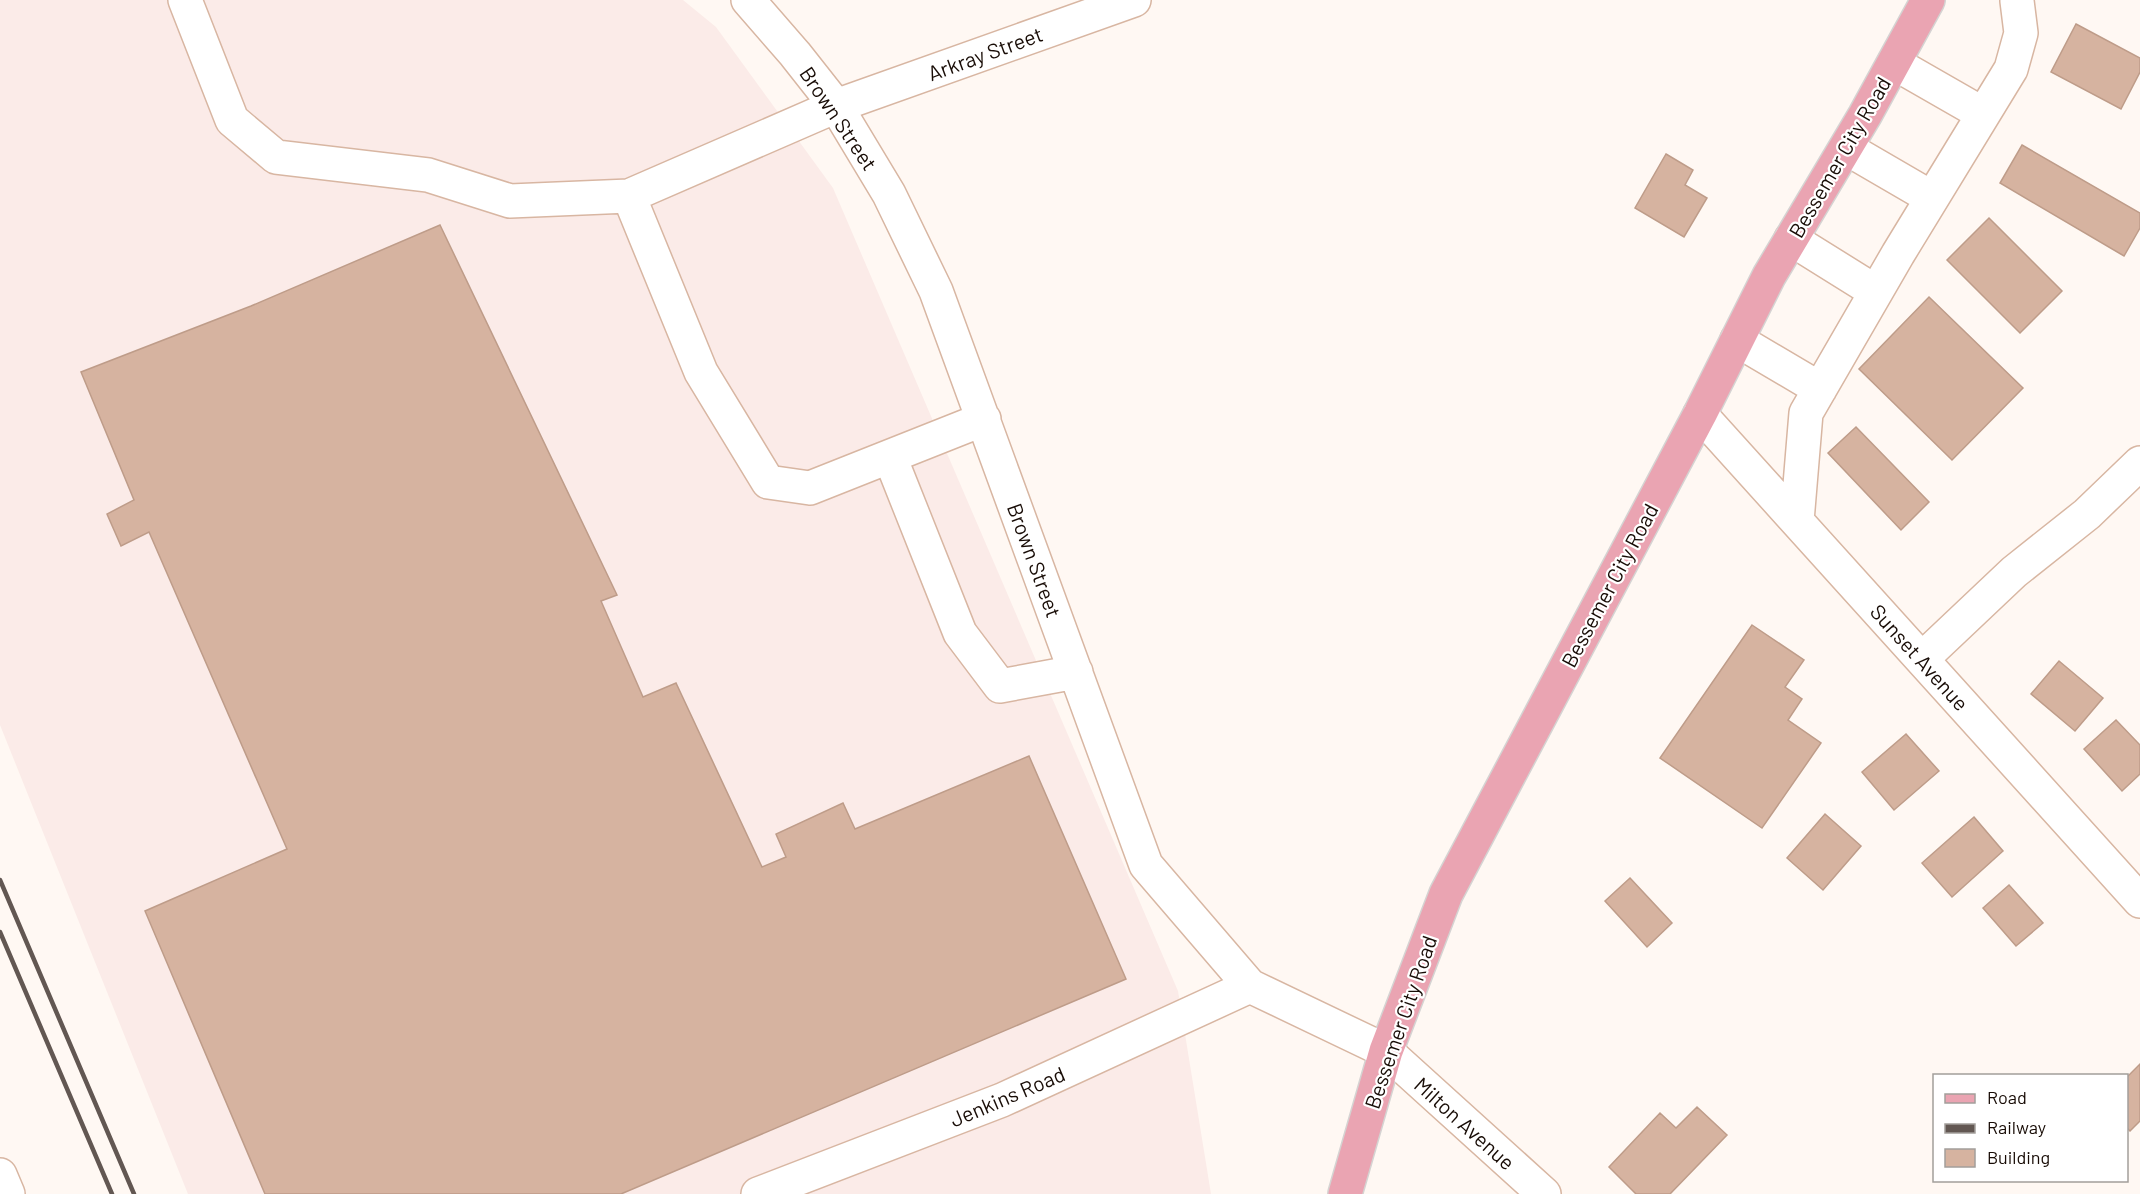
<svg xmlns="http://www.w3.org/2000/svg" width="2140" height="1194" font-family="Barlow,sans-serif">
<rect width="100%" height="100%" fill="#fff8f3"/>
<path fill="#fbebe8" d="M0,0H683L716,27L833,188L1178,991L1211,1194H188L0,725Z"/>
<path fill="#d6b3a0" stroke="#be9c89" stroke-width="1.5" d="M2076,24L2140,58V72L2121,109L2051,72Z
M2022,145L2140,213V228L2124,256L2000,183Z
M1666,154L1693,170L1685,185L1707,198L1684,237L1635,208Z
M1989,218L2062,291L2020,333L1947,260Z
M440,225L617,595L601,601L643,697L676,683L762,867L786,857L776,834L843,803L855,829L1029,756L1126,979L621,1194H265L145,911L287,849L149,532L121,546L107,514L134,500L81,372L251,306Z
M1929,297L2023,388L1952,460L1859,369Z
M1856,427L1929,502L1901,530L1828,453Z
M1752,625L1804,660L1785,687L1802,699L1788,720L1821,743L1762,828L1660,758Z
M2059,661L2103,698L2075,731L2031,694Z
M2116,720L2140,745V774L2122,791L2084,749Z
M1906,734L1939,771L1894,810L1862,772Z
M1825,814L1861,846L1823,890L1787,858Z
M1974,817L2003,851L1952,897L1922,863Z
M1630,878L1672,923L1647,947L1605,901Z
M2009,885L2043,923L2016,946L1983,908Z
M2140,1064V1121L2130,1131L2126,1127V1078Z
M1697,1107L1727,1135L1670,1194H1636L1609,1167L1660,1113L1676,1128Z"/>
<g fill="none" stroke-linecap="round" stroke-linejoin="round">
<defs>
<path id="minor" d="M185,0L232,120L276,157L428,175L510,201L629,196L836,106L1134,0
M748,0L795,54L836,106L889,194L936,291L1146,865L1250,986L1386,1051L1544,1194
M1894,63L1983,114
M1846,148L1932,198
M629,196L701,372L768,482L810,488L984,419
M1791,239L1876,292
M1737,340L1820,389
M1700,414L2140,901
M890,457L960,633L1000,686L1076,672
M1797,521L1806,413L1898,254L2011,69L2021,33L2017,1
M1922,659L2014,572L2087,514L2140,463
M0,1175L8,1194
M758,1194L1002,1100L1250,986"/>
<path id="major" d="M1345,1194L1386,1051L1446,894L1700,414L1769,276L1865,115L1928,0"/>
</defs>
<use href="#minor" stroke="#d8b6a2" stroke-width="36"/>
<use href="#major" stroke="#d5d3d2" stroke-width="36"/>
<use href="#minor" stroke="#fff" stroke-width="33"/>
<use href="#major" stroke="#eaa4b2" stroke-width="33"/>
<path stroke="#625752" stroke-width="4.5" d="M0,880L134,1194
M0,932L112,1194"/>
</g>
<g text-anchor="middle" dominant-baseline="central" stroke-width="4.5" stroke-linejoin="round" paint-order="stroke">
<g font-size="21" fill="#180c06" stroke="#fff">
<text transform="translate(985 53) rotate(-20)">Arkray Street</text>
<text transform="translate(839 118) rotate(56)">Brown Street</text>
<text transform="translate(1839 157) rotate(-60)">Bessemer City Road</text>
<text transform="translate(1035 560) rotate(70)">Brown Street</text>
<text transform="translate(1609 585) rotate(-62)">Bessemer City Road</text>
<text transform="translate(1920 657) rotate(48)">Sunset Avenue</text>
<text transform="translate(1400 1022) rotate(-71)">Bessemer City Road</text>
<text transform="translate(1007 1096) rotate(-23)">Jenkins Road</text>
<text transform="translate(1465 1123) rotate(42)">Milton Avenue</text>
</g>
</g>
<rect x="1933" y="1074" width="195" height="108" fill="#ffffff" stroke="#a39e9b" stroke-width="1.5"/>
<rect x="1945" y="1094" width="30" height="9" fill="#eaa4b2" stroke="#a39e9b" stroke-width="1.5"/>
<text x="1987" y="1104" font-size="18" fill="#180c06">Road</text>
<rect x="1945" y="1124" width="30" height="9" fill="#625752" stroke="#a39e9b" stroke-width="1.5"/>
<text x="1987" y="1134" font-size="18" fill="#180c06">Railway</text>
<rect x="1945" y="1149" width="30" height="18" fill="#d6b3a0" stroke="#a39e9b" stroke-width="1.5"/>
<text x="1987" y="1164" font-size="18" fill="#180c06">Building</text>
</svg>
